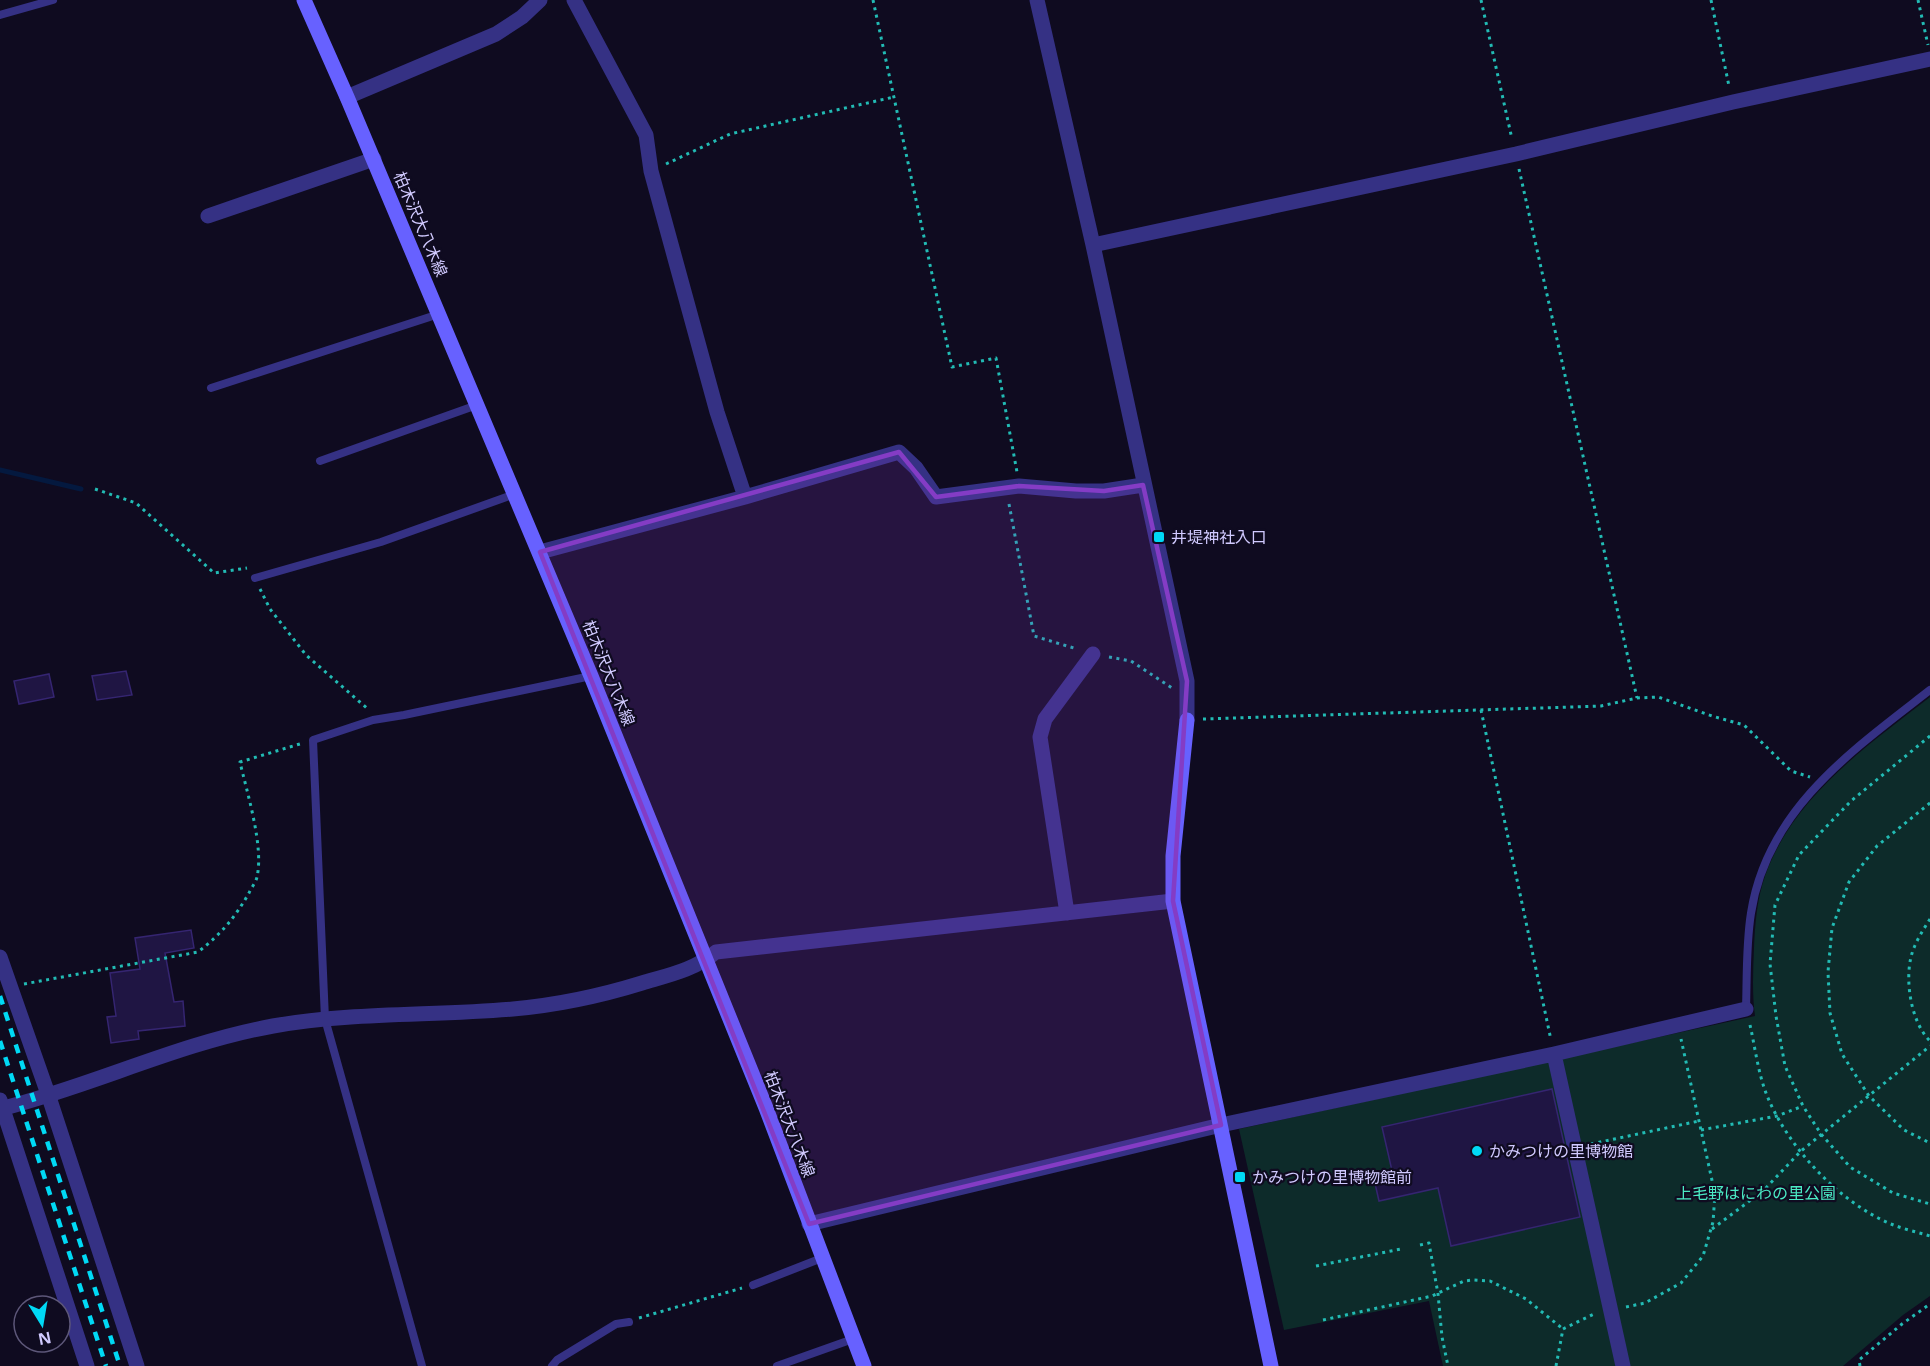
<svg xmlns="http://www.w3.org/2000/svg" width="1930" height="1366" font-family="'Noto Sans','Noto Sans JP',sans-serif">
<rect width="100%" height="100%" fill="#0f0b20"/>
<path fill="#0d2b2a" d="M1930,697V1296L1903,1315L1843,1366H1443L1429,1301L1284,1330L1239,1129L1755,1016C1752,994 1753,971 1754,948C1755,924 1757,899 1765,876C1793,797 1867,746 1930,697Z"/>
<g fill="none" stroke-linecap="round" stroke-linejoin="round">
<path stroke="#04193f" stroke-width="5" d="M0,470L81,489"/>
</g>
<path fill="#1f1543" stroke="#352571" stroke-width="1.5" d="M126,671L132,695L97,700L92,676Z
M49,674L54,697L19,704L14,681Z
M191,930L194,948L165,953L174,1002L183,1001L185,1026L138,1031L139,1039L111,1043L107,1017L116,1016L110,973L140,969L135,938Z
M1552,1089L1580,1217L1451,1246L1438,1188L1379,1201L1374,1179L1393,1175L1382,1127Z"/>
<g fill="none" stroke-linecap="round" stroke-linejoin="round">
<path stroke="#22bbb4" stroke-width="3" stroke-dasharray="3 4.5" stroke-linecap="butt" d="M873,0L952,367L996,358L1017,472
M1481,0L1512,139
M1711,0L1729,86
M1918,0L1928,45
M666,164L730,134L894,97
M1519,169L1637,698
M95,489L136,503L214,573L247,568
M1009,504L1034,636L1077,649
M260,589L270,609L306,655L369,710
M1109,657L1131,661L1172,688
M1481,710L1551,1040
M1203,719L1601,706L1637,698L1658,697L1712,716L1744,725L1791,771L1810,777
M1930,736L1851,801L1799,855L1775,905L1770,964L1776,1016L1785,1066L1803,1106L1821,1134L1850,1167L1893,1193L1930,1204
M1930,803L1877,846L1849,882L1832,928L1828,972L1830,1013L1842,1054L1869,1096L1904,1130L1930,1143
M1930,919C1923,930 1914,944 1911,957C1905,982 1911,1022 1930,1041
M24,984L198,952C221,934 234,919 249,893C251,888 256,882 257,877C264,846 247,793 240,762L303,743
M1750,1025C1755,1047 1758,1072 1766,1093C1786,1145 1838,1202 1891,1224C1903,1229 1917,1232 1930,1236
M1701,1130L1777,1116L1803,1106
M1591,1144L1699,1121
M1712,1229L1763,1191L1801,1151L1930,1046
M1420,1245L1429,1243L1438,1294L1442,1337L1448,1366
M1316,1266L1401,1249
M1626,1307L1645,1303L1681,1283L1703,1256L1713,1222L1715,1194L1681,1039
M639,1318L742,1288
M1323,1320L1432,1296L1464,1281L1473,1280L1490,1281L1526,1299L1563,1329
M1563,1329L1596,1313
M1556,1366L1563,1329
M1860,1366L1859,1360L1902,1324L1930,1304"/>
<path stroke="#353184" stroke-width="8" d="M0,15L53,0
M211,388L439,314
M320,461L477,405
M255,578L381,542L515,494
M1746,1009C1747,977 1746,944 1751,913C1767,809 1853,750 1930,690
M753,1285L822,1258
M422,1366L325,1019L313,740L373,720L404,715L591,676
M552,1366L557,1360L616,1324L629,1322
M777,1366L853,1339"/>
<path stroke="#353184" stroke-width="15" d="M574,0L646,135L651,171L717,412L745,497
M1037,0L1093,245L1187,681V720
M347,97L496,34L522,17L540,0
M208,216L374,159
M1093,245L1516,154L1733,102L1930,59
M540,552L745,497L899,452L916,468L936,497L1019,486L1076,491H1104L1143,485
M1067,913L1040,737L1045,719L1093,654
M0,957L48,1094L137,1366
M1554,1054L1623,1366
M0,1100L87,1366
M0,1109C92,1086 179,1043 273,1026C353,1012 433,1016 513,1009C558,1005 600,996 642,983C669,975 694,970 716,952L1173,901
M809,1224L1221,1125L1554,1054L1746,1009"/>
<path stroke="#6761ff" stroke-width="15" d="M304,0L347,97L591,676L766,1108L864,1366
M1187,720L1173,856V901L1271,1366"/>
<path stroke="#00d9f5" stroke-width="4.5" stroke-dasharray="9 8" stroke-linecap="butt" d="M0,996L120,1366
M0,1041L106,1366"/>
</g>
<path fill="#843cc5" fill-opacity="0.2" stroke="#843cc5" stroke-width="4.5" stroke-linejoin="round" d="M899,452L936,497L1019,486L1104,491L1143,485L1187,681L1173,901L1221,1125L809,1224L540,552Z"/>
<g fill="#00d9f5" stroke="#0f0b20" stroke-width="2">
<rect x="1153" y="531" width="12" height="12" rx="3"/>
<circle cx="1477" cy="1151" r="6"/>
<rect x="1234" y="1171" width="12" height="12" rx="3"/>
</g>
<g text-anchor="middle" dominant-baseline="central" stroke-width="4.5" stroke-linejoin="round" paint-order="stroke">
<g font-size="16" fill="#d1caff" stroke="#0f0b20">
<text transform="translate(421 224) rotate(67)">柏木沢大八木線</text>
<text transform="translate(609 673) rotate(68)">柏木沢大八木線</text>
<text transform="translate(790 1124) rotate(69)">柏木沢大八木線</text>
</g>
<g font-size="16" fill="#d1caff" stroke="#0f0b20" text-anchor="start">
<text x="1171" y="537">井堤神社入口</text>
<text x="1489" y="1151">かみつけの里博物館</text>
<text x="1252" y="1177">かみつけの里博物館前</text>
</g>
<g font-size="16" fill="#4beac4" stroke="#0f0b20">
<text x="1756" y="1193">上毛野はにわの里公園</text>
</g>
</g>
<g transform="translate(42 1324) rotate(169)"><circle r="28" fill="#0f0b20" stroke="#5d5779" stroke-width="1.5"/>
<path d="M0-4.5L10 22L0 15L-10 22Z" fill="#00d9f5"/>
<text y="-9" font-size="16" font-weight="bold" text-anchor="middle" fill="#d1caff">N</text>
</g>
</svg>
